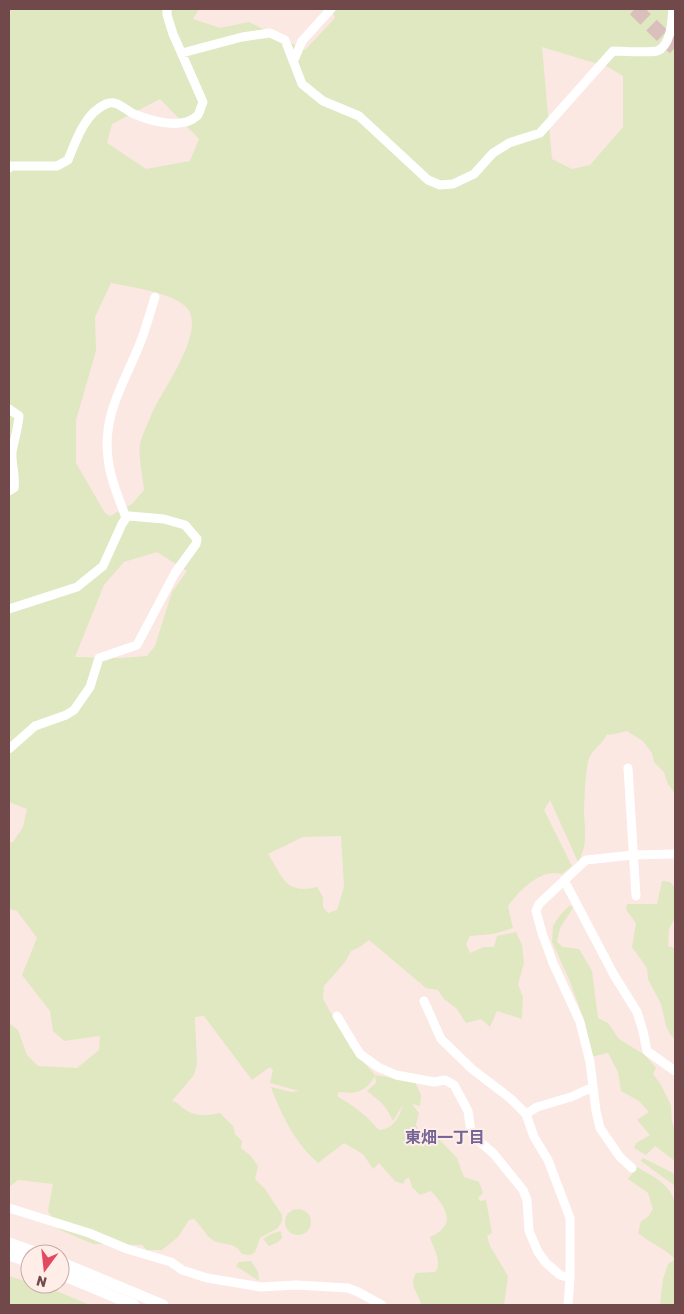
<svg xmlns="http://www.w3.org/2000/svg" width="684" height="1314" font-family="Rubik,'Noto Sans JP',sans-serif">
<rect width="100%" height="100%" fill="#fbe8e2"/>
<path fill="#dfe8c1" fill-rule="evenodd" d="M9,9H199L193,19L220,28L249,22L305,50L335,18L331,9H675V794L667,782L664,772L654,762L652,753L643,741L627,731L609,735L607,734C603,745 590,750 588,762C585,777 585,794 584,809C584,829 589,843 578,862L550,800L544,810L572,866L562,874C541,868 520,890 508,906L513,928L493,934L470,936L466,944L470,953L484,947H494L497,936L516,932L522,945L524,963L518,984L523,997L522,1019L497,1011L490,1027L481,1019L466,1023L456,1008L444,999L438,990L426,988L369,940L360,947L351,951L345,962L324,986L323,999L350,1047L375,1075L415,1082L421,1095L420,1106L412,1104L419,1113L416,1125L420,1133L429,1132L434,1134L457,1158L464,1177L479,1182L483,1193L478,1198L480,1201L486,1200L492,1233L487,1236L490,1246L508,1276L504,1305H426L421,1304C417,1290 409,1287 416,1273L435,1272C443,1262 433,1248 430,1237C457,1225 447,1208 431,1191L420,1195L412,1187L409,1177L405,1180L403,1184L395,1181L379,1163L373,1169L363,1154L344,1143L318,1163C296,1144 281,1115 271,1087L291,1092L299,1091L270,1083L273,1070L270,1067L252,1080L204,1016L195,1017L197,1064L194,1075L172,1101C177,1102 179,1105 183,1108C194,1117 207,1116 220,1113L233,1126L235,1134L242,1141L241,1148L251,1156L258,1166L255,1179L265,1189L282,1215V1221L278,1228L260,1238L255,1252L250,1255L242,1254C233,1239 222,1248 210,1238C205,1233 200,1225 194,1219L189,1220L178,1237L162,1250H147L142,1245L93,1244L60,1230L48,1211L53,1184L18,1180L9,1187V1023L18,1030L27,1055L38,1066L77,1068L99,1050L100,1036L64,1041L53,1031L50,1011L22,975L37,938L17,911L9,909V842H13L23,827L27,809L9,802ZM542,47L608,67L623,76V127L590,165L572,169L552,159ZM160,99L199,139L190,161L146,169L107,143L112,124ZM111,283C131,287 174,293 187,308C206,331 165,386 154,409C149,420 143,433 140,444C138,454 143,479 144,490L132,504L110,516L105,513L76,463V420L96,351L95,317ZM157,552L187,571L172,592L155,646L147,656L120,658L75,657L104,585L124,562ZM341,836L344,887L337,910L328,913L323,907V897L317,887C284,895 283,876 268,854L303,837ZM375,1076L376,1083L367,1091C381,1102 385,1104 393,1121L403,1105C399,1118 393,1129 379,1130C364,1113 355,1107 337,1096L339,1092C358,1094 365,1092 375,1076Z
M662,881L670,882L675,887V918L669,929L668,946L675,948V1039L670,1034L666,1026L661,1004L648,979L647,968L632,947L636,923L626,910L627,904H657Z
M570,905L573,908L560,928L557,942L563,947L579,949L592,971L598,1018L608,1023L619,1039L645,1055L656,1068L653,1074L661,1085L671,1105L672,1122L675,1130V1161L655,1146L646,1155L634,1148L636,1143L650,1135L637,1120L649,1112L639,1101L621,1091L618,1072L608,1053L591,1057L583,1017L569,979L552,942L553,926L560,915Z
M643,1158L675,1174V1186L641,1161Z
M637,1167C652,1176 673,1185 675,1205C676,1212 673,1218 675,1225V1305H660L663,1279L668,1264L674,1260L673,1257C662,1247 649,1242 638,1233L641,1221L648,1217L653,1209L648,1193L628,1179Z
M285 1222a13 13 0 1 1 26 0a13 13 0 1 1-26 0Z
M281,1231L282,1238L278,1242L269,1246L263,1239L271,1234Z
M251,1261L258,1272L259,1281L236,1266L239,1262Z
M9,1276L59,1292L90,1305H9Z"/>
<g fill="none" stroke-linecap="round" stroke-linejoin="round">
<path stroke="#d9c0bc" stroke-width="15" stroke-dasharray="15 8" stroke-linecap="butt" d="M635,9L675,48"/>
<path stroke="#fff" stroke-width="9" d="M182,53L242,37L270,33L285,40L302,84L323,101L359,116L428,180L440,185L453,184L474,174L493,153L509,143L540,133L613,51C624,51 648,53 657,51C671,46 672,21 673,9
M294,60L302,41L331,9
M9,168L10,166H57L68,160C76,140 85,113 106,104C117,99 125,110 134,114C151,121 182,130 197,116C200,113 201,106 203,102L173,34L167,15V9
M9,409L19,416C18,429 14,440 12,452C11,464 16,475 14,488L9,491
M126,518C119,498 110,479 108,458C102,412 127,379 142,338C147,324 151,310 155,297
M9,609L77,587L103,566L122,524L126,518L129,516L164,519L185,525L197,539L196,544L175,573L137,645L99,658L90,687L74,710L66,715L35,726L9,749
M628,768L636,896
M564,880L614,975L637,1012L643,1031L647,1051L675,1071
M424,1001L441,1039L472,1069L511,1099L526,1114L534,1137L548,1160L570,1218V1278
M337,1016L360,1054L378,1067L396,1075L434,1082L445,1080L454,1085L468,1111L471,1132L479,1141L494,1154L523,1190L527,1200L529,1231L538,1252L546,1263L560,1275L570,1278L568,1305
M526,1114L537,1107L571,1097L593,1087
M632,1168L620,1157L600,1128L596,1111L590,1062L580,1022L553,963L542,933L536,911L539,904L586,860L633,855L675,854
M9,1208L89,1233L127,1249L171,1262L182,1270L207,1278L261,1287L296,1285L348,1288L358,1292L382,1305"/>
<path stroke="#fff" stroke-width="11" d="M9,1243L40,1254
M9,1255L30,1262
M60,1262L163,1305
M60,1274L134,1305"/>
</g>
<g text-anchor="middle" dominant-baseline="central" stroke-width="4" stroke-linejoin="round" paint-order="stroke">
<g font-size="16" font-weight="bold" fill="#736596" stroke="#ffede8">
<text x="445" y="1137">東畑一丁目</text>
</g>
</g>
<rect width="684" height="1314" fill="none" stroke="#72494a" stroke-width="20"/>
<g transform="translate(45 1269) rotate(195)"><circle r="24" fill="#ffede8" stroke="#c7aba9"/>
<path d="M0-4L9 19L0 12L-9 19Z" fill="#e34a60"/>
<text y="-8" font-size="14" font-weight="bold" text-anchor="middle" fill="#72494a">N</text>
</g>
</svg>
